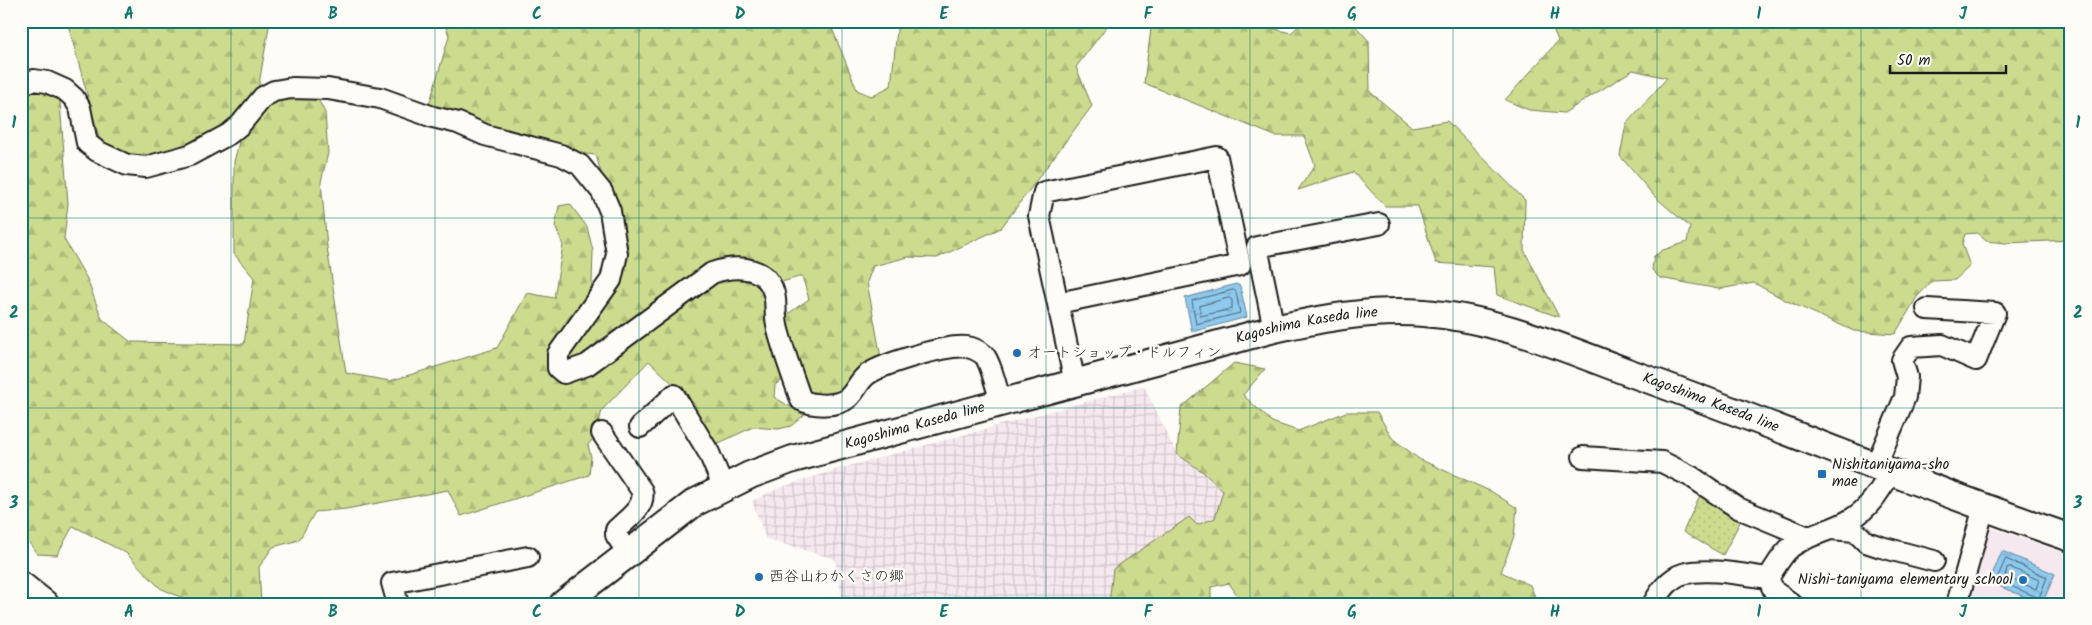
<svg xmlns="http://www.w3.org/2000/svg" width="2092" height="625" font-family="Kalam,'Klee One',sans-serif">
<defs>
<pattern id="industrial-grid" width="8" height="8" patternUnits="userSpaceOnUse" patternTransform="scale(1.25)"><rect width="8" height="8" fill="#f6e8ef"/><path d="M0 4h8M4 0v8" fill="none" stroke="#d2c6cc"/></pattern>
<pattern id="forest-firs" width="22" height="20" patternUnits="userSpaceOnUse" patternTransform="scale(1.25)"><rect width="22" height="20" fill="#cddb8e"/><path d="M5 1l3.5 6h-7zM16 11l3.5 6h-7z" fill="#afbb7a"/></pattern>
<pattern id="park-dots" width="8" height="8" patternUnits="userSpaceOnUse" patternTransform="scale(1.25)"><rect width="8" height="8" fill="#cddb8e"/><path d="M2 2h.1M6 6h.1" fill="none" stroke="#afbb7a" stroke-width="1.8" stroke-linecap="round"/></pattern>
<pattern id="water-ripples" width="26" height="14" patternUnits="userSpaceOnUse" patternTransform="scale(1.25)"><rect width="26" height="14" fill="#8ec9ee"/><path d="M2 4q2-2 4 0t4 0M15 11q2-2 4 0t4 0" fill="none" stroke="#7aaccc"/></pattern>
</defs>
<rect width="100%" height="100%" fill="#fdfcf7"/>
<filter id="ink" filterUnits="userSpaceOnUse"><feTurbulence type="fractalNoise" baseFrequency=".02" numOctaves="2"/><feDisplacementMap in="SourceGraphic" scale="10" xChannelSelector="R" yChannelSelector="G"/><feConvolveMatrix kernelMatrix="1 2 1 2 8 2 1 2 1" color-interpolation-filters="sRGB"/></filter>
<g filter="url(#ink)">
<path fill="#f6e8ef" d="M1989,527L2071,555V604H1968Z"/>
<path fill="url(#industrial-grid)" d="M1144,386L1177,454L1203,472L1223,491L1215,518L1197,525L1189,517L1113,569L1109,604H843L835,559L766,539L752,501L779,488L838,469Z"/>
<path fill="url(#forest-firs)" stroke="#747c55" d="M67,21H270L257,95L242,120L152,163L103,152Z
M444,21H829L857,90L871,96L891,86L898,21H1111L1076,67L1092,106L1001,228L937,258L908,257L873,266L867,282L882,363L839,399L803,395L782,318L809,299L802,276L775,284L735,263L584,362L561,363L614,281L606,191L596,155L564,152L427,112L449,36Z
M1152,21H1242L1291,33L1304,21H1351L1369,41L1370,92L1412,127L1447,121L1525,200L1524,250L1559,317L1497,295L1494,267L1436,263L1418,206H1385L1353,172L1298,190L1315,165L1304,136H1275L1144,83Z
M1550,21H2071V240L2005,243L1986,241L1977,233L1965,234L1962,244L1970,266L1955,280L1932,281L1917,297L1895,334L1854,331L1787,301L1754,283L1719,289L1660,278L1652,270L1654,256L1663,250L1687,242L1690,227L1654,196L1620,156L1626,124L1667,78L1633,70L1564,113L1529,110L1505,100L1558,41Z
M21,87L59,91L68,203L64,239L87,279L102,319L131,342L244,344L254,278L234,254V162L243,126L272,95L315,93L325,113L328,153L321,182L327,247L346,373L390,381L497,348L527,293L554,298L563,245L555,226L559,206L570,204L587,227L593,251L592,284L586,307L559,345L567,379L718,275L761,278L782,371L781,381L775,385L774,397L804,415L791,426L778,429L753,427L719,443L711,442L672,383L649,361L602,410L596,435L588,445L591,457L589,475L461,516L448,490L346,509L315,512L299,540L273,547L259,567L261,604H196L160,588L126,553L73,526L57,555L37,554L21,531Z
M1234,363L1265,369L1243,395L1272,422L1298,431L1346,412H1377L1392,438L1419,459L1492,492L1517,508L1514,536L1501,572L1530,585L1538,604H1243L1229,583L1211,587V604H1109L1113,569L1189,517L1197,525L1215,518L1223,491L1203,472L1177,454L1181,408Z"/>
<path fill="url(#park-dots)" stroke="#747c55" d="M1701,493L1743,516L1723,555L1683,532Z"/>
<path fill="url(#water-ripples)" stroke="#60849a" d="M1236,284L1240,286L1247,317L1192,332L1185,298Z
M2002,551L2055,574L2042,604L1989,582Z"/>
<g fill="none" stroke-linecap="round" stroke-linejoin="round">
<path stroke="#4a6170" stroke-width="1" d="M1234,290L1236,292L1240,313L1196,324L1192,301Z
M1229,298L1232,300V309L1200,316V306Z
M2006,559L2047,577L2039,598L1997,580Z
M2010,567L2039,580L2036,589L2005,577L2007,568Z"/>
<defs>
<path id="minor" d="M21,84L34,80L47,82L65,90L74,98L80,108L87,143L97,151L127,165L146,167L190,155L229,134L240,125L263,97L274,91L292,88L328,89L380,98L433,117L458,123L485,135L561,155L580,165L602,192L610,211L617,254L611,280L558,354V368L564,373L587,365L712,273C738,264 771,266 775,299C776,310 775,319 778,330C784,353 793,377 801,400C813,406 837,407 848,398C856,391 859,380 868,374C885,363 948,344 967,347C974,348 979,351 984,355C991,363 997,391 1001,402
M1058,303L1240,265L1217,157L1044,192L1039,216L1075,383
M1274,329L1257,247L1379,224
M640,427L674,395L709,453L724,488
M602,433L642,491C646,507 627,519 616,530V535L628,553
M1583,457L1662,462L1692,477L1738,508L1808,537
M1876,465L1905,397L1907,377L1902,360L1911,347L1942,345L1976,360L1995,313L1927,309
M1831,529L1855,531L1866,542L1881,547L1934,561
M1768,578L1774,591L1792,604
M398,604L392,583L528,557
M1653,604C1660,592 1669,578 1683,574C1706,567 1744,575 1768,578C1775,568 1782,554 1791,547C1810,533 1834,531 1853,518C1871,507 1881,488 1892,471
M1957,604L1984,507"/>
<g id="major">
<path d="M21,585L45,604"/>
<path id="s1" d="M563,604L694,503L750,475L793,459L1274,329C1324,318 1372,309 1424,313C1497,318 1565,349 1633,374C1780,426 1923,488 2071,538"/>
</g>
</defs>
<use href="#minor" stroke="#1c1c1c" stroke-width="24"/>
<use href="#major" stroke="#1c1c1c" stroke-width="30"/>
<use href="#minor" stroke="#fdfcf7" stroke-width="20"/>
<use href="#major" stroke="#fdfcf7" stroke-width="26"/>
</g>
</g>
<path fill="none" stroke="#0f766e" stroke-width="1" stroke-opacity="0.55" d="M231,21V604M435,21V604M639,21V604M842,21V604M1046,21V604M1250,21V604M1453,21V604M1657,21V604M1861,21V604M21,218H2071M21,408H2071"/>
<g fill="#1f6fb2" stroke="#fdfcf7" stroke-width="2">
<circle cx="1017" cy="353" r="5"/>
<rect x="1817" y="469" width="10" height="10" rx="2.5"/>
<circle cx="759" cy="577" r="5"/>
<circle cx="2023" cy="580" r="5"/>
</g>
<g text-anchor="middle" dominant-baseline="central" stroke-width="5" stroke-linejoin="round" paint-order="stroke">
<g font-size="15" fill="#1c1c1c" stroke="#fdfcf7">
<text stroke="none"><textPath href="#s1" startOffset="805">Kagoshima Kaseda line</textPath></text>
<text stroke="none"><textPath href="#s1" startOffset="1225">Kagoshima Kaseda line</textPath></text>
<text stroke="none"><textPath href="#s1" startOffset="400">Kagoshima Kaseda line</textPath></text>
</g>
<g font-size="15" fill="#1c1c1c" stroke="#fdfcf7" text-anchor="start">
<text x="1027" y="353">オートショップ・ドルフィン</text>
<text x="1832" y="465">Nishitaniyama-sho<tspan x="1832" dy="17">mae</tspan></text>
<text x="769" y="577">西谷山わかくさの郷</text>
<text x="2013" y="580" text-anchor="end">Nishi-taniyama elementary school</text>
</g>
</g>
<rect width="2092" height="625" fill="none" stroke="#fdfcf7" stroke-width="55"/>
<path d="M1890 65v8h116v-8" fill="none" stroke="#1c1c1c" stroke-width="2.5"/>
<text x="1897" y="65" font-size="15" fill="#1c1c1c" stroke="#fdfcf7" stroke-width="4" paint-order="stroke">50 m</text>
<rect x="28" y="28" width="2036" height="570" fill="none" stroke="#0f766e" stroke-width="2"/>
<g font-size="16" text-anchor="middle" font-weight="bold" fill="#0f766e">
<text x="129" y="19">A</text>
<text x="333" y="19">B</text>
<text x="537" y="19">C</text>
<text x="740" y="19">D</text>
<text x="944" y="19">E</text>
<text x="1148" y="19">F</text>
<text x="1352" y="19">G</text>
<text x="1555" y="19">H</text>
<text x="1759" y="19">I</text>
<text x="1963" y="19">J</text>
<text x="14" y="128">1</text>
<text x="2078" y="128">1</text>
<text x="14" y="318">2</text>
<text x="2078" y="318">2</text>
<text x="14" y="508">3</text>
<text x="2078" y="508">3</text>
<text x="129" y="617">A</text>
<text x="333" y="617">B</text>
<text x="537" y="617">C</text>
<text x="740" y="617">D</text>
<text x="944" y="617">E</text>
<text x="1148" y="617">F</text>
<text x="1352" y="617">G</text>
<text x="1555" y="617">H</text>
<text x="1759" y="617">I</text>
<text x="1963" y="617">J</text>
</g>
</svg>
